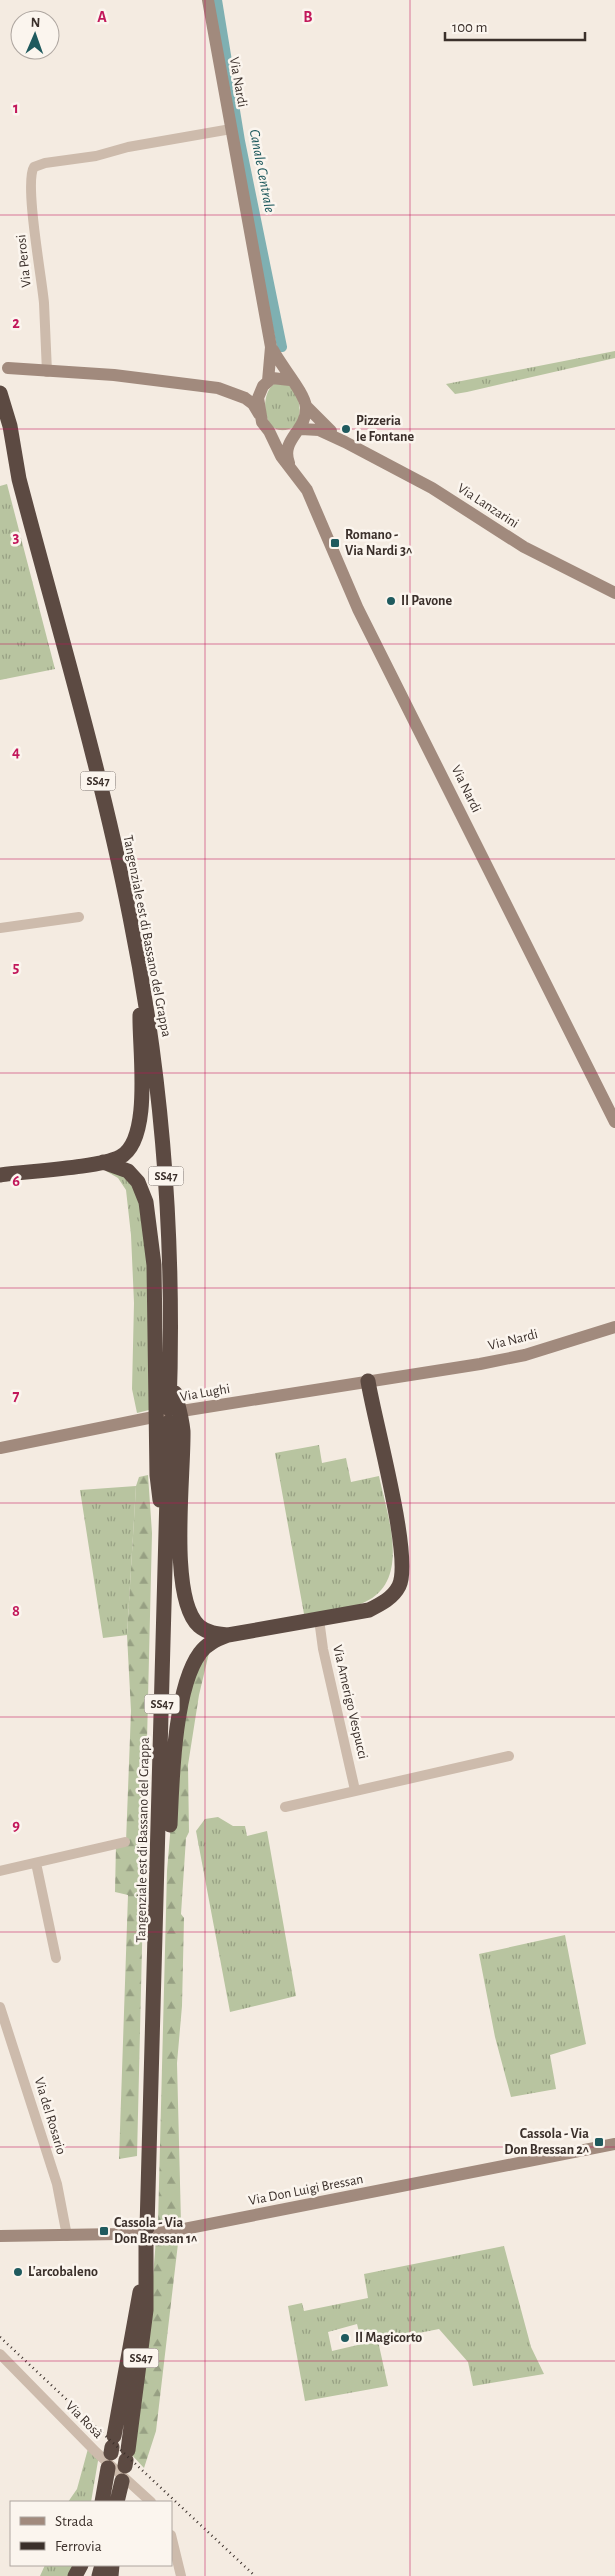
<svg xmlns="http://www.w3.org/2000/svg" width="615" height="2576" font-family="'Alegreya Sans',sans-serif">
<defs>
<pattern id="grass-tufts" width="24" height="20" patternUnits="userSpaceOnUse" patternTransform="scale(1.25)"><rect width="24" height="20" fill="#b8c4a0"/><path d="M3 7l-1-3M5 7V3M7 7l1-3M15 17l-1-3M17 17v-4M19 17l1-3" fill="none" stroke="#97a083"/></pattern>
<pattern id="forest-firs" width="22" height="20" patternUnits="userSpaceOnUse" patternTransform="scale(1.25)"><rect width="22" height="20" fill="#b8c4a0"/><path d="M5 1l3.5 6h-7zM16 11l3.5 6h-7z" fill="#97a083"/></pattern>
</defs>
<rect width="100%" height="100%" fill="#f4ebe1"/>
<path fill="url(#grass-tufts)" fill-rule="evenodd" d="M615,351V358L467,392L455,394L446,384Z
M274,384C277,384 283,383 286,384C301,389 306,424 289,429C264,438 258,396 274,384Z
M7,484L55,669L0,680V486Z
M106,1171L124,1172L137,1192L144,1227L148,1261L149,1410L137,1413L132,1389L134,1303L131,1235L126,1190L118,1178Z
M319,1445L322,1463L346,1458L351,1482L379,1476C387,1515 412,1580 365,1602C347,1611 324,1611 304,1614L275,1453Z
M136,1486L127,1635L103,1638L80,1490Z
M218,1817L233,1826H245L247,1836L267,1831L296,1996L230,2012L196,1831L205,1819Z
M565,1935L586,2044L550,2055L556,2089L511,2097L495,2037L479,1954Z
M504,2246L531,2347L544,2374L473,2386L468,2362L439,2329L378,2341L388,2386L305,2401L288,2306L302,2303L304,2311L368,2298L364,2274ZM357,2324L362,2344L332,2351L328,2332Z
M89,2445L99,2455L91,2502H68L77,2489Z
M45,2565H73L68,2576H40Z"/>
<path fill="url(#forest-firs)" d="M148,1475L152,1533L137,2156L119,2159L128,1895L115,1892L116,1844L126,1842L131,1711L127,1635L136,1486L139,1477Z
M209,1653L199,1695L188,1765L189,1832L186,1838L181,1914L184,1918L182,2006L177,2063L181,2223L158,2224L167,1871L177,1752L194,1667Z
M173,2235H179L156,2431L144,2468L131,2454L148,2339L156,2239L173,2238Z"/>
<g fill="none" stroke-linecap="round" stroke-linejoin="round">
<path stroke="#7fb0b2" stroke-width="10" d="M217,0L240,141L282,347"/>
<path stroke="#cdbbac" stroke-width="10" d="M47,372C46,349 45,326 44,303C42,279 24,182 34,167L45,163L96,156L128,147L231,129
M0,928L79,917
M319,1619L323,1649L355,1790
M285,1807L509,1756
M36,1863L56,1958
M0,1871L125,1842
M0,2007L57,2184L67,2236
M0,2354L96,2452L151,2502
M171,2535L181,2576"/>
<path stroke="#a18a7d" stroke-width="12" d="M208,0L271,347L268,381
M273,350C281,366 305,393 306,407C307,431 280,439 289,463
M8,368L114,375L218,388L245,398L253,404L259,414
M290,380L272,378L263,386L258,398L262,422L269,431L281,456L307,490L358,609L615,1122
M306,406L331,431
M301,429L319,430L345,442L432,488L524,547L615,593
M0,1448L188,1410L480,1364L525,1355L615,1327
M0,2236L119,2234L179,2230L615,2144"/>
<path stroke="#5c4a42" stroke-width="15" d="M0,393L10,426L19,479C57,624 101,770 130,917C163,1079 175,1244 169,1409
M103,1162L128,1171L138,1182L146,1202L154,1265L157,1475L160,1500
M0,1175C28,1171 98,1168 120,1157C153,1140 139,1048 140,1015
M175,1393C178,1405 182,1419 183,1431C184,1474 168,1598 199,1626C207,1633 218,1634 228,1635
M170,1825C172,1781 174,1688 200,1653C207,1643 218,1639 228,1635L369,1610C381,1604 393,1598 399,1586C413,1558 374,1420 368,1381
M147,2228L169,1422
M114,2436L140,2292
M128,2450L146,2310V2244
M111,2453L112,2447
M125,2466L126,2460
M102,2502L108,2468
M117,2502L122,2481
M75,2576L81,2565
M99,2576L102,2565
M111,2576L112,2565"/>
<path stroke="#3b302b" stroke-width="2.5" stroke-dasharray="1 4" stroke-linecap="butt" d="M0,2337L255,2576"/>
</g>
<path fill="none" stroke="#c2185b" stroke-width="1" stroke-opacity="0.55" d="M205,0V2576M410,0V2576M0,215H615M0,429H615M0,644H615M0,859H615M0,1073H615M0,1288H615M0,1503H615M0,1717H615M0,1932H615M0,2147H615M0,2361H615"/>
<g fill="#1f5a5e" stroke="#fbf5ee" stroke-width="2">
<circle cx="346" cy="429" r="5"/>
<rect x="330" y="538" width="10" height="10" rx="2.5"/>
<circle cx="391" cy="601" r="5"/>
<rect x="594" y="2137" width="10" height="10" rx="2.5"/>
<rect x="99" y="2226" width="10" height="10" rx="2.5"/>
<circle cx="18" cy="2272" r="5"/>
<circle cx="345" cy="2338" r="5"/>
</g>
<g text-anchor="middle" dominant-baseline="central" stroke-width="5" stroke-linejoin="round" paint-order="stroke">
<g fill="#fbf5ee" stroke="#756b66" stroke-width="1">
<rect x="80.5" y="771.5" width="35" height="19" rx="4"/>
<rect x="148.5" y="1166.5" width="35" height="19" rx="4"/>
<rect x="144.5" y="1694.5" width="35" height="19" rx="4"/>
<rect x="123.5" y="2348.5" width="35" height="19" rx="4"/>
</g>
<g font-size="12" font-weight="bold" fill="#3b302b">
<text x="98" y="781">SS47</text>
<text x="166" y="1176">SS47</text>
<text x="162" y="1704">SS47</text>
<text x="141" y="2358">SS47</text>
</g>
<g font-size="14" fill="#3b302b" stroke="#fbf5ee">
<text transform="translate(238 82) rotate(80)">Via Nardi</text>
<text transform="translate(24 261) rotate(-96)">Via Perosi</text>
<text transform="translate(488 506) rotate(33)">Via Lanzarini</text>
<text transform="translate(466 789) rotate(64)">Via Nardi</text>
<text transform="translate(147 936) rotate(79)">Tangenziale est di Bassano del Grappa</text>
<text transform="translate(513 1340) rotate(-14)">Via Nardi</text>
<text transform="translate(205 1393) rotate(-10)">Via Lughi</text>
<text transform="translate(350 1702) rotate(77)">Via Amerigo Vespucci</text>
<text transform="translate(143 1840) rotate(-89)">Tangenziale est di Bassano del Grappa</text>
<text transform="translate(50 2116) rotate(73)">Via del Rosario</text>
<text transform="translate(306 2190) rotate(-11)">Via Don Luigi Bressan</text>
<text transform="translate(84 2420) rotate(45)">Via Rosà</text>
</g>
<g font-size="14" font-weight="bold" fill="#3b302b" stroke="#fbf5ee" text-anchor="start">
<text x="356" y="421">Pizzeria<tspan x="356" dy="16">le Fontane</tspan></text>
<text x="345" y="535">Romano -<tspan x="345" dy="16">Via Nardi 3^</tspan></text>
<text x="401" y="601">Il Pavone</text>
<text x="589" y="2134" text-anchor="end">Cassola - Via<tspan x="589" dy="16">Don Bressan 2^</tspan></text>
<text x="114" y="2223">Cassola - Via<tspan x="114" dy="16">Don Bressan 1^</tspan></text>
<text x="28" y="2272">L'arcobaleno</text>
<text x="355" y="2338">Il Magicorto</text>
</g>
<g font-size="15" font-style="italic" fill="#1f5a5e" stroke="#fbf5ee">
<text transform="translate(262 171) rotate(79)">Canale Centrale</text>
</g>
</g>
<g font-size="16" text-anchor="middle" font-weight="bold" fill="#c2185b" stroke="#fbf5ee" stroke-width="5" stroke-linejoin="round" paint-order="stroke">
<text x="102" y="22">A</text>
<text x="308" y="22">B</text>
<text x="16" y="113">1</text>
<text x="16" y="328">2</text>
<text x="16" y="542">3</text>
<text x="16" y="757">4</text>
<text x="16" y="972">5</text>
<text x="16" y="1186">6</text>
<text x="16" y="1401">7</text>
<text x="16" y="1616">8</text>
<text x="16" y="1830">9</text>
</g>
<rect x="10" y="2501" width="162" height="65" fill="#fbf5ee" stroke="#aea6a0"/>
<rect x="20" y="2517" width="25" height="8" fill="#a18a7d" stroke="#aea6a0"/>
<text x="55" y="2526" font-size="15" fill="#3b302b">Strada</text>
<rect x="20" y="2542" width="25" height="8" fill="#3b302b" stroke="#aea6a0"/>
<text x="55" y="2551" font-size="15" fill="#3b302b">Ferrovia</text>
<g transform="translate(35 35) rotate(2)"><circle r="24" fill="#fbf5ee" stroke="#aea6a0"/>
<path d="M0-4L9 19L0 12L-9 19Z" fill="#1f5a5e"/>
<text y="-8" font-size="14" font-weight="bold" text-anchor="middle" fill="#3b302b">N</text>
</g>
<path d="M445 32v8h140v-8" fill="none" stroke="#3b302b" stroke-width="2.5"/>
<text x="452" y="32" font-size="15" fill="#3b302b" stroke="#fbf5ee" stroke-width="4" paint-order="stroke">100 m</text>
</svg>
